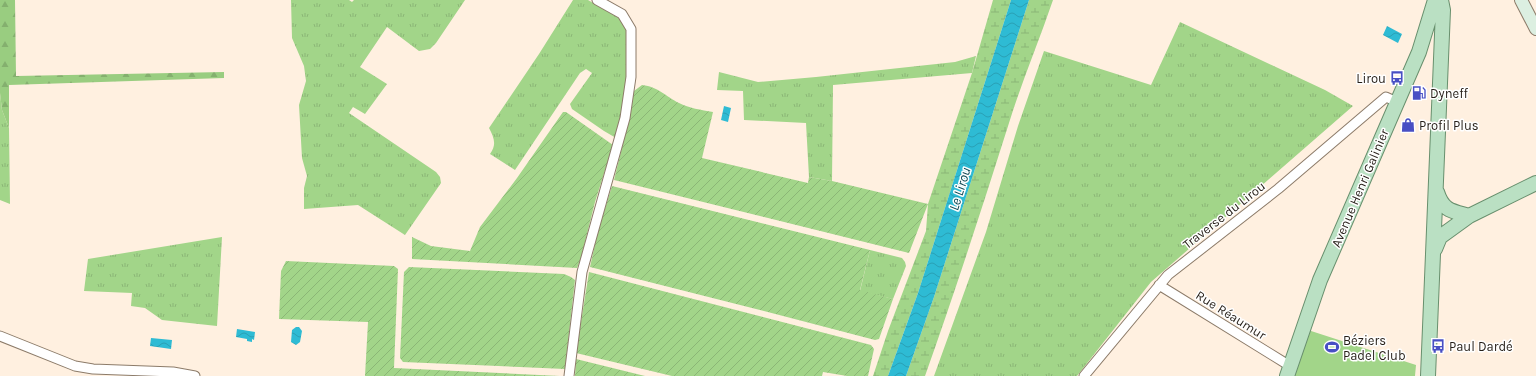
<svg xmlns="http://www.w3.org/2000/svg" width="1536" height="376" font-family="Karla,sans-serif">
<defs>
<pattern id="grass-tufts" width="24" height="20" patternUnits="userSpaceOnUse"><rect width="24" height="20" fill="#a2d589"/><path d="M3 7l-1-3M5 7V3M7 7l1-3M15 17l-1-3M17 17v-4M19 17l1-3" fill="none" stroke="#8bb676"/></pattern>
<pattern id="forest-firs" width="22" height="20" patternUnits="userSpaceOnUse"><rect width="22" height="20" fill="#99cd80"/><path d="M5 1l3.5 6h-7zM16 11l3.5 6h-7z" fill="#84b06e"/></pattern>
<pattern id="wetland-marsh" width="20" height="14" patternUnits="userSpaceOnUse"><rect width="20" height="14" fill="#a2d589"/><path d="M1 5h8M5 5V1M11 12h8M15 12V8" fill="none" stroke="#8bb676"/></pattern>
<pattern id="garden-furrows" width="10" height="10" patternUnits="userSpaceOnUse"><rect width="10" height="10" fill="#a2d589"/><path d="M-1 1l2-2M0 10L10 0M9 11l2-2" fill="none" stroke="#8bb676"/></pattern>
<pattern id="water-waves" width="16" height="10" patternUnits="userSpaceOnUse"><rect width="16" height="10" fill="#2ebbd4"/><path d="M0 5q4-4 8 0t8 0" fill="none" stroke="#29a0b5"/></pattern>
</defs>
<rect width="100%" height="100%" fill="#fff0e0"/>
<path fill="url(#grass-tufts)" d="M291,0H349L352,2L354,0H465L436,43L430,49L419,51L387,27L360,67L387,84L365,114L353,107L349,113L436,172L440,177L441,183L405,235L358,205L304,209V188L307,176L302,158L299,105L306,81L304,66L292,38Z
M573,0H588L628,23V83L616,138L604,131L572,109L570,104L592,73L586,69L580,73L515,170L490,154C497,144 494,138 489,128L539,54Z
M1180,22L1325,90L1353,106L1151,282L1077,376H934L986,232L1018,126L1044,51L1151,85Z
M976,56L972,73L833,85L832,181L809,177L806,123L744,120L743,91L717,90L719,72L758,82L816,77L955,62Z
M0,93L2,110L9,128L10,204L0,200Z
M222,237L217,326L162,320L145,308L131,306L132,293L84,291L88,259Z
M870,250L902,258L905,262L906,266L893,299L860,291Z"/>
<path fill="url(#forest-firs)" d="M0,0H15L16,76L224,72V78L9,85V128L2,110L0,93Z"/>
<path fill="url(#wetland-marsh)" d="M993,0H1011L918,293L888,376H873L888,331L926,231L928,204L972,73Z
M1029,0H1053C1039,41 1022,81 1009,123C982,208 955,292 925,376H906L934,297Z"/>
<path fill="url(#garden-furrows)" d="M642,85C659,87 665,96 679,103C689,108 701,110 713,112L702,158L808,183L809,177L832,181L928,204L909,253L614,180L627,127L634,91Z
M563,112H566L613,145L595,202L581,258L577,268L412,259V237L431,246L470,251L480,227L517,178Z
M612,186L870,250L860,290L893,299L879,339L875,340L752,308L590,267L598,231Z
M286,261L394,266L398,269L394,368L560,376H365L368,322L279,319L281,271Z
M409,267L564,274L571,277L575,280L565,369L403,362L400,358L404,272Z
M589,272L871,345L874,349L868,376H847L823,372L822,376H672L576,353Z
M576,359L645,376H575Z"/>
<path fill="#a2d589" d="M1308,330L1416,365L1415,376H1293Z"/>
<path fill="url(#water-waves)" d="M1011,0H1029L934,297L906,376H888L918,293Z
M1387,26L1402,34L1398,43L1383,35Z
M724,106L731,108L728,122L721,120Z
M296,327H299L302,331L300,342L296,345L291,342L292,330Z
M237,329L255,332L254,340L252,339V342L247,341V339L236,337Z
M151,338L172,340L171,349L150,346Z"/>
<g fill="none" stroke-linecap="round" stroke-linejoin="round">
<defs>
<path id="street" d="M1159,285L1290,366
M0,336L75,366L93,369L173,372L195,376
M569,376L582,272L625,118L631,77V29L622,14L597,0
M1084,376L1168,275L1278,189L1386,97L1397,102"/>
<path id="secondary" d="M1521,0L1536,29"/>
<path id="primary" d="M1437,192C1443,211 1452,211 1469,216
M1435,249L1440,237L1469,216L1536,183
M1287,376L1320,280L1419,52L1435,0
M1428,376L1443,10L1441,0"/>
</defs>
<use href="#street" stroke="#8c7b69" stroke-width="11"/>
<use href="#secondary" stroke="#8c7b69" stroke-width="14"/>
<use href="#primary" stroke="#688f6d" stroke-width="16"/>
<use href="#street" stroke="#fff" stroke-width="9"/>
<use href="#secondary" stroke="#dcefe1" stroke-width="12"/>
<use href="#primary" stroke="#bae0c3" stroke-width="14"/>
</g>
<defs>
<symbol id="bus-bare" viewBox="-9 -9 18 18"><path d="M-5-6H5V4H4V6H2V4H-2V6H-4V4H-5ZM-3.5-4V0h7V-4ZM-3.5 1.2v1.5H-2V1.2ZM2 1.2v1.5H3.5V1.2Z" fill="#484fc4" stroke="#fff" stroke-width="2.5" paint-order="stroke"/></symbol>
<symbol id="fuel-bare" viewBox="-9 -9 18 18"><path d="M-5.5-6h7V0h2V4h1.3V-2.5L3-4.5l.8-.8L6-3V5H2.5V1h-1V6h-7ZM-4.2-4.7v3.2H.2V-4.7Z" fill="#484fc4" stroke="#fff" stroke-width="2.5" paint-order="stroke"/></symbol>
<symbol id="shop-bare" viewBox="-9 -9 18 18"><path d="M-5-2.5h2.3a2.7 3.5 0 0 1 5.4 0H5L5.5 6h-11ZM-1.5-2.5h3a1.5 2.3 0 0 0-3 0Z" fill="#484fc4" stroke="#fff" stroke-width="2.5" paint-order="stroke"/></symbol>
<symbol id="stadium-bare" viewBox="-9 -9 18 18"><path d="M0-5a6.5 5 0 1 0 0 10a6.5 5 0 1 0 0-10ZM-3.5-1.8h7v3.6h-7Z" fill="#484fc4" stroke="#fff" stroke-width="2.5" paint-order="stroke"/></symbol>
</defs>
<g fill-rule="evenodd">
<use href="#bus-bare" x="1387" y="68" width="20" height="20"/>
<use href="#fuel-bare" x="1409" y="83" width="20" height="20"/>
<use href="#shop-bare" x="1398" y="115" width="20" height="20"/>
<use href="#bus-bare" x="1428" y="336" width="20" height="20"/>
<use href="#stadium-bare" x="1322" y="337" width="20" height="20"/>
</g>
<g text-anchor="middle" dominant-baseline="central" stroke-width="3" stroke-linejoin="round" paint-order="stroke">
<g font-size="13" fill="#261f18" stroke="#fff" text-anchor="start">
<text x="1386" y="78" text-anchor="end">Lirou</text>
<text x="1430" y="93">Dyneff</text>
<text x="1419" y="125">Profil Plus</text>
<text x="1343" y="340">Béziers<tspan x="1343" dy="15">Padel Club</tspan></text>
<text x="1449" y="346">Paul Dardé</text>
</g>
<g font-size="13" fill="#261f18" stroke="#fff">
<text transform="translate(1360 188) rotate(-67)">Avenue Henri Galinier</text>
<text transform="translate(1224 215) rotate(-38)">Traverse du Lirou</text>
<text transform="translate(1231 315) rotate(32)">Rue Réaumur</text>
</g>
<g font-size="14" font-style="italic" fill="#0f4954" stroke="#fff">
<text transform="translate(960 189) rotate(-73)">Le Lirou</text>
</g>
</g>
</svg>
